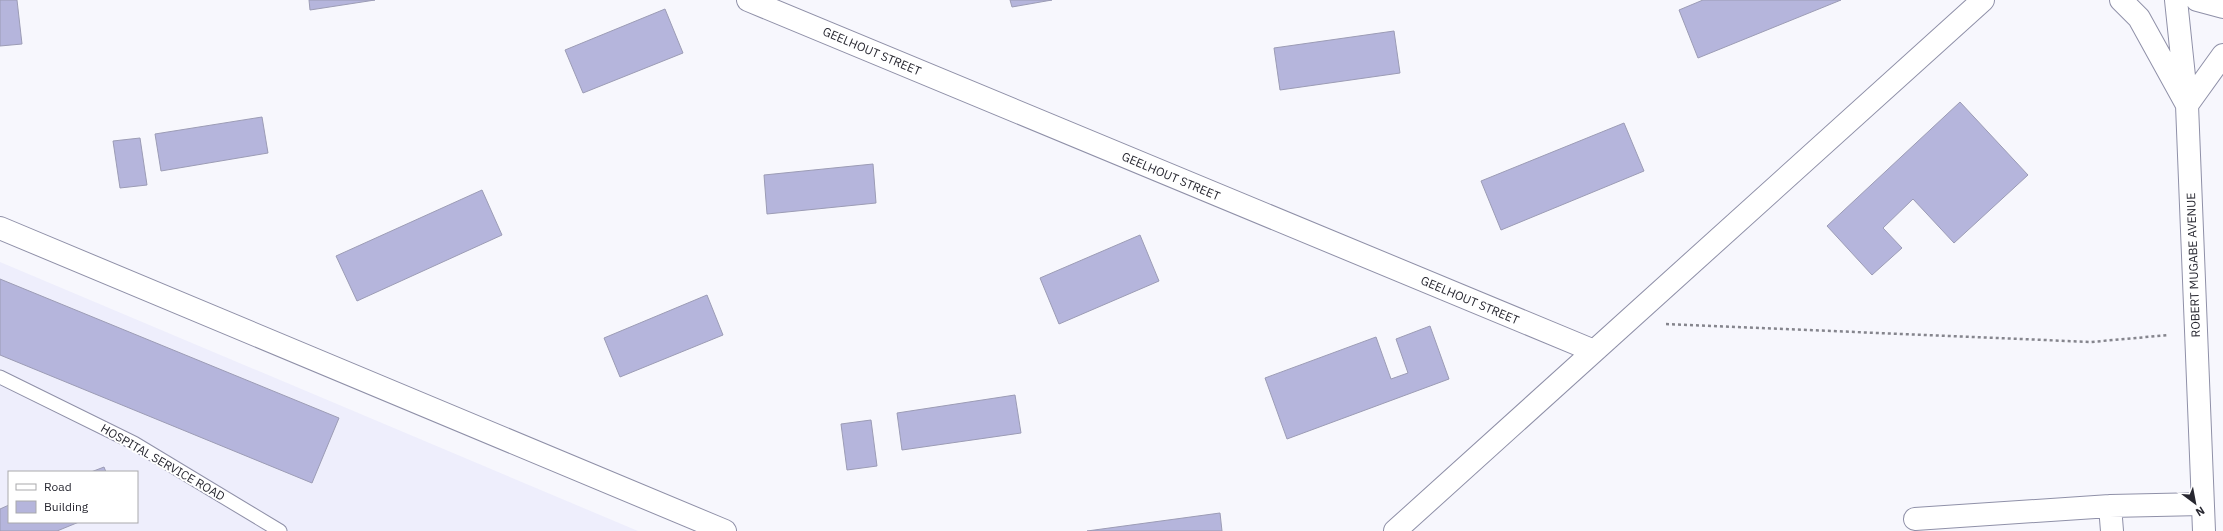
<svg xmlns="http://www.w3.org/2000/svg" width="2223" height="531" font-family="'IBM Plex Sans',sans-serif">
<rect width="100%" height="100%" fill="#f7f7fd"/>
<path fill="#eeeefc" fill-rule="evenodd" d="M0,262L638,531H0ZM9,472H137V522H9Z"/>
<path fill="#b5b5dc" stroke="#9c9cb5" d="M0,0H17L22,44L0,46Z
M309,0H375L310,10Z
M1010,0H1052L1012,7Z
M1703,0H1841L1698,58L1679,10Z
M665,9L683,53L583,93L565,50Z
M1394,31L1400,73L1280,90L1274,48Z
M1960,102L2028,175L1954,243L1913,199L1883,228L1902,248L1872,275L1827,226Z
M262,117L268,153L161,171L155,134Z
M1624,123L1644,171L1501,230L1481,181Z
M140,138L147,185L120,188L113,141Z
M873,164L876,203L767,214L764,175Z
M482,190L502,235L357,301L336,256Z
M1140,235L1159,281L1059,324L1040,278Z
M0,279L339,418L312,483L0,355Z
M707,295L723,335L620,377L604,338Z
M1430,326L1449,379L1287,439L1265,378L1376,337L1391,379L1408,373L1396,339Z
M1015,395L1021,433L902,450L897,413Z
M871,420L877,466L847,470L841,424Z
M104,467L106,472H91Z
M9,505V522H79L57,531H0V509Z
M1220,513L1222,531H1087Z"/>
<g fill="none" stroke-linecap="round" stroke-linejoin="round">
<defs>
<path id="lane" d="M0,377L134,443L280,531"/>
<path id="street" d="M748,0L1594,351
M2121,0L2139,18L2187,105L2223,55
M2176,0L2187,105L2204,531
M2197,0L2223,7
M0,228L725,531
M2110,506L2112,531
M1915,519L2110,506L2202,504
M1395,531L1983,0"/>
</defs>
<use href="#lane" stroke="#8f90a8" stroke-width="15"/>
<use href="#street" stroke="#8f90a8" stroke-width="24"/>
<path stroke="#85858d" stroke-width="2.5" stroke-dasharray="3 3" stroke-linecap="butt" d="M1666,324L2091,342L2169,335"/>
<use href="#lane" stroke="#fff" stroke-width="13"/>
<use href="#street" stroke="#fff" stroke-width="22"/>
</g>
<g text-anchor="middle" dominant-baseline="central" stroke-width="4" stroke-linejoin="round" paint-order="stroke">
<g font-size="12" fill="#272730" stroke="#fff">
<text transform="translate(872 51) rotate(23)">GEELHOUT STREET</text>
<text transform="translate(1171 176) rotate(23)">GEELHOUT STREET</text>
<text transform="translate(2193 265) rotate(-92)">ROBERT MUGABE AVENUE</text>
<text transform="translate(1470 300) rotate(23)">GEELHOUT STREET</text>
<text transform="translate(163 462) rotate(30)">HOSPITAL SERVICE ROAD</text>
</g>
</g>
<rect x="8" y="471" width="130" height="52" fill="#ffffff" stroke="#a9a9ac"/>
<rect x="16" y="484" width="20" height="6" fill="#ffffff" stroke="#a9a9ac"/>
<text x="44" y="491" font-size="12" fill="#272730">Road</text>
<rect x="16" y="501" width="20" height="12" fill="#b5b5dc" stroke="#a9a9ac"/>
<text x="44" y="511" font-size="12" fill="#272730">Building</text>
<g transform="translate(2195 503) rotate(148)" stroke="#ffffff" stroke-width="3" paint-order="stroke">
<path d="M0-3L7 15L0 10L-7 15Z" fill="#272730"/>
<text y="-6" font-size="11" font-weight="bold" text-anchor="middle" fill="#272730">N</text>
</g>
</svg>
